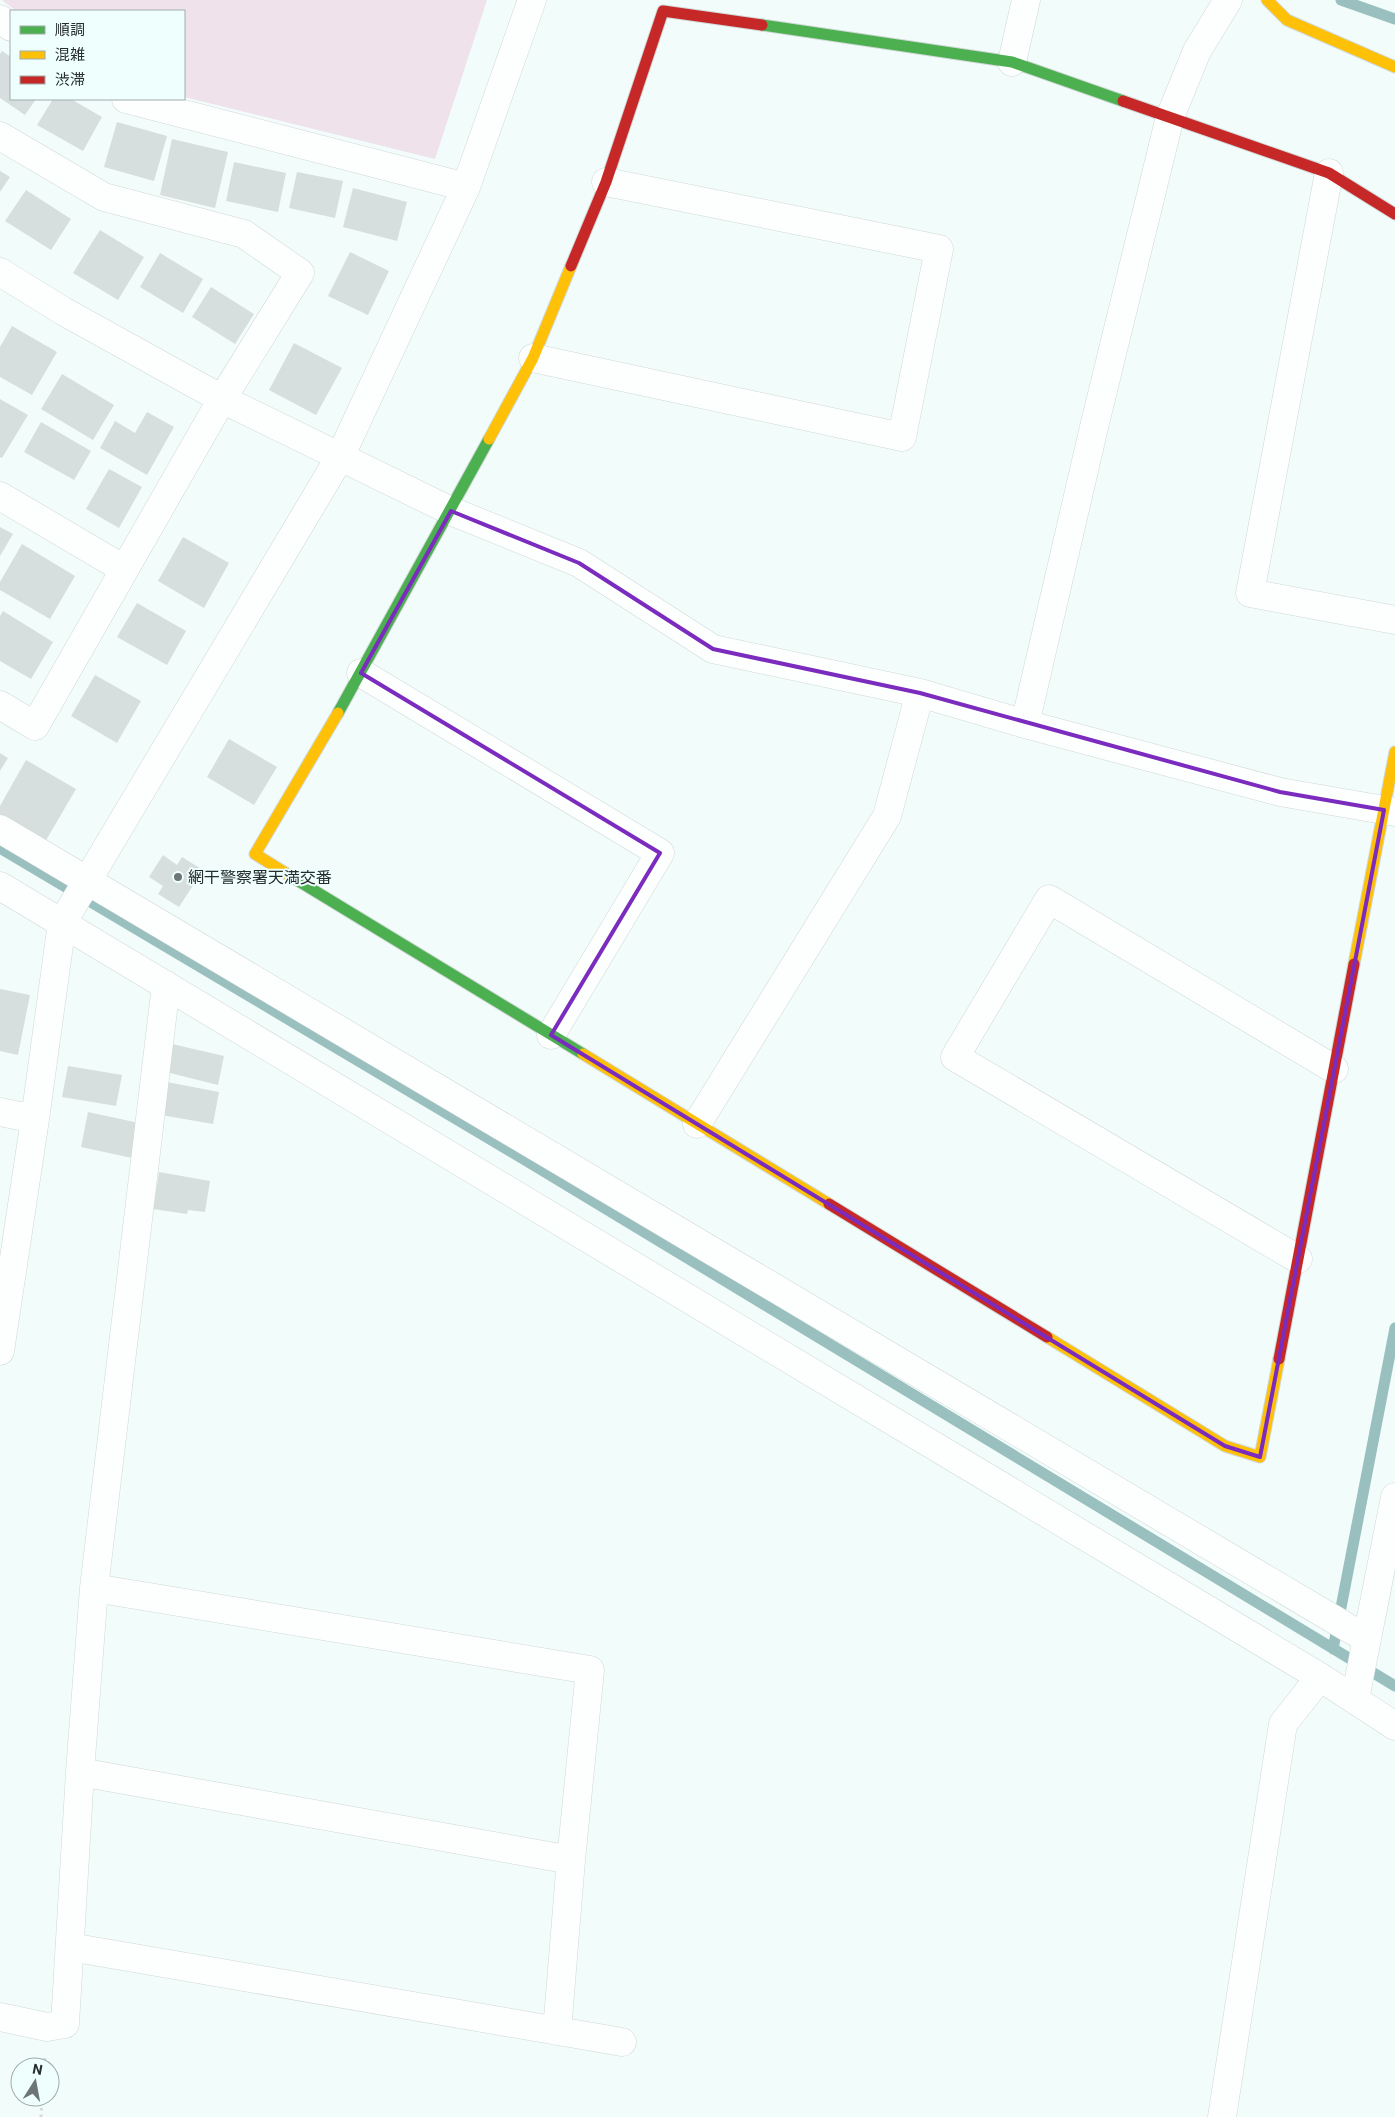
<svg xmlns="http://www.w3.org/2000/svg" width="1395" height="2117" font-family="Roboto,'Noto Sans JP',sans-serif">
<rect width="100%" height="100%" fill="#f2fcfa"/>
<path fill="#f0e2eb" d="M2,0H487L435,159L184,97V11H16Z"/>
<g fill="none" stroke-linecap="round" stroke-linejoin="round">
<path stroke="#99c0bf" stroke-width="11" d="M1341,0L1395,19
M0,848L535,1166L1395,1686
M1333,1649L1395,1328"/>
</g>
<path fill="#d6dfdd" d="M2,51L11,57V99H36L25,115L0,98V54Z
M53,99H71L102,117L83,151L37,125Z
M117,122L167,136L154,181L104,167Z
M172,139L228,152L215,208L160,195Z
M234,162L286,173L278,212L226,201Z
M0,171L10,177L0,192Z
M297,172L343,181L335,218L289,208Z
M353,188L407,202L397,241L343,227Z
M26,190L71,219L51,250L5,221Z
M100,230L144,257L118,300L73,273Z
M350,252L389,271L368,315L328,296Z
M160,253L203,279L183,313L140,287Z
M211,287L254,314L235,344L192,317Z
M12,326L57,352L32,395L0,377V347Z
M294,343L342,368L316,415L269,390Z
M62,374L114,405L93,440L41,409Z
M0,399L28,415L2,458L0,457Z
M147,412L174,427L147,475L100,448L115,421L135,433Z
M41,422L91,451L74,480L24,452Z
M109,469L142,487L119,528L86,509Z
M0,527L13,534L0,556Z
M183,537L229,563L204,608L158,581Z
M22,544L75,576L50,619L0,590V582Z
M137,603L186,631L167,665L117,637Z
M3,611L53,642L31,679L0,661V616Z
M95,675L141,701L117,743L71,716Z
M229,739L277,767L254,805L207,777Z
M0,753L8,758L0,771Z
M26,760L76,789L45,842L0,817V806Z
M163,855L177,865L182,857L203,870L179,907L158,894L163,886L149,877Z
M0,989L30,995L18,1055L0,1051Z
M172,1044L224,1056L218,1085L166,1072Z
M68,1066L122,1075L116,1106L62,1097Z
M167,1082L219,1092L213,1124L161,1115Z
M88,1112L139,1123L132,1158L81,1147Z
M159,1172L210,1181L205,1212L188,1210L187,1214L153,1209Z"/>
<g fill="none" stroke-linecap="round" stroke-linejoin="round">
<defs>
<path id="street" d="M0,19L11,27
M1012,62L1026,0
M126,99L466,187
M0,136L104,197L244,234L300,273L222,399L35,726L0,705
M1329,173L1250,593L1395,620
M0,272L63,311L222,399L451,511L579,563L713,649L920,693L1025,724L1280,792L1395,812
M533,358L902,437L939,249L606,182
M0,496L124,569
M361,673L660,853L551,1035
M1025,724L1095,423L1170,117L1197,51L1228,0
M0,829L1367,1639
M0,886L1320,1677L1395,1726
M0,1112L35,1119
M697,1124L887,816L920,693
M1298,1259L955,1057L1049,899L1334,1069
M0,1351L35,1119L62,923L340,457L466,187L532,0
M94,1588L590,1670L571,1860L557,2031
M1355,1699L1395,1497
M80,1772L571,1860
M70,1947L622,2042
M0,2017L47,2027L65,2024L80,1772L94,1588L166,985
M1222,2117L1283,1724L1320,1677"/>
<path id="fast" d="M762,25L1012,62L1123,101
M338,713L489,439
M287,874L583,1054"/>
<path id="slow" d="M1267,0L1287,20L1395,67
M489,439L533,358L571,266
M287,874L255,854L338,713
M1354,964L1395,752
M583,1054L829,1204
M1047,1337L1225,1446L1260,1457L1279,1359"/>
<path id="jam" d="M1123,101L1329,173L1395,214
M571,266L606,182L663,11L762,25
M829,1204L1047,1337
M1279,1359L1354,964"/>
</defs>
<use href="#street" stroke="#d0d8d7" stroke-width="29"/>
<use href="#fast" stroke="#d0d8d7" stroke-width="13"/>
<use href="#slow" stroke="#d0d8d7" stroke-width="13"/>
<use href="#jam" stroke="#d0d8d7" stroke-width="13"/>
<path stroke="#d7dada" stroke-width="3" stroke-dasharray="2.5 4" stroke-linecap="butt" d="M44,2067L45,2058
M41,2117L42,2097"/>
<use href="#street" stroke="#fdfffe" stroke-width="28"/>
<use href="#fast" stroke="#4caf50" stroke-width="11"/>
<use href="#slow" stroke="#ffc107" stroke-width="11"/>
<use href="#jam" stroke="#c62828" stroke-width="11"/>
</g>
<path fill="none" stroke="#7b2cbf" stroke-width="4" stroke-linejoin="round" d="M451,511L579,563L713,649L920,693L1280,792L1384,810L1260,1457L1225,1446L551,1035L660,853L361,673Z"/>
<circle fill="#6d7575" stroke="#effffe" stroke-width="2" cx="178" cy="877" r="5"/>
<g text-anchor="middle" dominant-baseline="central" stroke-width="4" stroke-linejoin="round" paint-order="stroke">
<g font-size="16" fill="#262d2d" stroke="#effffe" text-anchor="start">
<text x="188" y="877">網干警察署天満交番</text>
</g>
</g>
<rect x="10" y="10" width="175" height="90" fill="#effffe" stroke="#9fabaa"/>
<rect x="20" y="26" width="25" height="8" fill="#4caf50" stroke="#9fabaa"/>
<text x="55" y="35" font-size="15" fill="#262d2d">順調</text>
<rect x="20" y="51" width="25" height="8" fill="#ffc107" stroke="#9fabaa"/>
<text x="55" y="60" font-size="15" fill="#262d2d">混雑</text>
<rect x="20" y="76" width="25" height="8" fill="#c62828" stroke="#9fabaa"/>
<text x="55" y="85" font-size="15" fill="#262d2d">渋滞</text>
<g transform="translate(35 2082) rotate(11)"><circle r="24" fill="#effffe" stroke="#9fabaa"/>
<path d="M0-4L9 19L0 12L-9 19Z" fill="#6d7575"/>
<text y="-8" font-size="14" font-weight="bold" text-anchor="middle" fill="#262d2d">N</text>
</g>
</svg>
